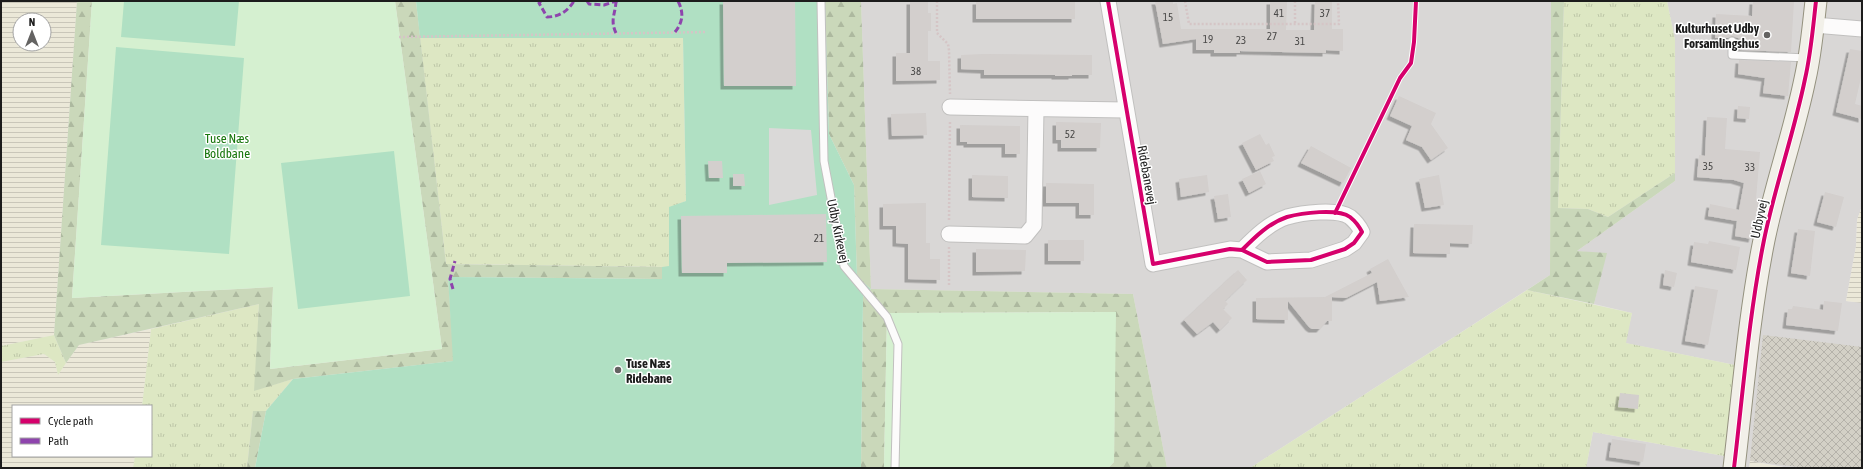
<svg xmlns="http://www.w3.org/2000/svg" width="1863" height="469" font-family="'Asap Condensed',sans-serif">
<defs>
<pattern id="construction-cross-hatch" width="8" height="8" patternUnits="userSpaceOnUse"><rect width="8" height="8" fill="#d3d0c6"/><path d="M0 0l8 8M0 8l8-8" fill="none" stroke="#b5b2aa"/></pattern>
<pattern id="farmland-rules" width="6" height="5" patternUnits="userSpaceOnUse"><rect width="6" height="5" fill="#ebe8d8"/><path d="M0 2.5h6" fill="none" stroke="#c9c6b9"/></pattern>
<pattern id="grass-tufts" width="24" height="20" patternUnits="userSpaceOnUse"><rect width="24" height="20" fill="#dde7c3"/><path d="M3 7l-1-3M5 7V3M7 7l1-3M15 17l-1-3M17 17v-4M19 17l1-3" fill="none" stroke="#bdc6a7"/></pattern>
<pattern id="forest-firs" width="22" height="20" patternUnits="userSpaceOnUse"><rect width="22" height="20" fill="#cad8ba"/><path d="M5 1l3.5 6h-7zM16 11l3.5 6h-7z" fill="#adb99f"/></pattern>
<filter id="shadow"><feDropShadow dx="-3.5" dy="3.5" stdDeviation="0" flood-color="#0004"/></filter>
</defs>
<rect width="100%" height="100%" fill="#eae7e5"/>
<path fill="#d9d7d6" d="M861,1H1551L1550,275L1250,468H1167L1133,294L871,289Z
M1667,1H1862V206L1857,220L1856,246L1846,301L1862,303V468H1789L1751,461L1749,468H1586L1593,432L1724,456L1735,365L1625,343L1632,313L1594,304L1606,254L1577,251L1675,181V40Z"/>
<path fill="url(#construction-cross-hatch)" d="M1763,335L1862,347V468H1806L1750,461Z"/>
<path fill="url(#farmland-rules)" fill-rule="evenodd" d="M1,1H77L54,335L1,346ZM20,20H44V44H20Z
M1862,206V303L1846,301L1856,246L1857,220Z
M151,329L142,406H13V456H135L133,468H1V362L44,354L55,362L58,374L79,345Z
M1750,461L1789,468H1749Z"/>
<path fill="url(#grass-tufts)" d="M1564,1H1667L1675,40V173L1608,217L1588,209L1558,208Z
M420,38H683L686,201L669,208V267L446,264Z
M1527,290L1632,313L1626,343L1735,365L1724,456L1593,432L1586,468H1250Z
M259,304L255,390L293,379L266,411L253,412L247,468H133L135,456H151V406H142L151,329Z
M54,335L66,363L58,375L55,362L44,354L1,362V346Z"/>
<path fill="url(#forest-firs)" d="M77,1H92L72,298L273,287L270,369L442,349L395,1H416L446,264L662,267L663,279L448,277L454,361L293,379L254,391L259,304L79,345L66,363L54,335Z
M825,1H861L871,289L1133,294L1167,468H1108L1114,462L1115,312L887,313L884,468H861L863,297L871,289L857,277L854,185L829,134Z
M1551,1H1564L1558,208L1588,209L1608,217L1675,173V181L1577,251L1607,253L1594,304L1527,290L1550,275Z
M253,411H266L255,468H247Z"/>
<path fill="#d5f0d0" d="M92,1H395L442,349L270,369L273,287L72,298Z
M1116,312L1114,462L1108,468H884L887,313Z"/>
<path fill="#b0e0c3" d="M124,1H239L235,46L121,37Z
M416,1H825L829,134L854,185L857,277L871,289L863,297L861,468H255L266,411L293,379L453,361L448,277L662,279V267L669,266V207L686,201L683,38H420Z
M116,47L244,58L229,254L101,245Z
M394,151L410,296L298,309L281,163Z"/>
<path fill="#dad9d8" d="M769,128L811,130L817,195L769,205Z"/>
<path fill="#d3cfcd" filter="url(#shadow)" d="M723,1H795L796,86H724Z
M910,1H928V13H931V31H928V61H940V80L896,81V53H910Z
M976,1H1075V19H976Z
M1155,1H1173V4L1177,3L1181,29H1270V1H1287L1286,30H1314L1315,1H1332V29H1343V51L1326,50V53L1240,51V53H1214V50H1196V39L1163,44Z
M1753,1H1794L1791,52L1740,50L1741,39L1732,36L1728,38H1715L1716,14L1752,16Z
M1850,49L1862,51V73L1855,104L1862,106V119L1836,112Z
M983,54L1092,55V75H1072V76H1055V75H984V70L961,69V55Z
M1739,60L1791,62L1788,96L1763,93L1765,78L1738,74Z
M1399,96L1436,113L1431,124L1448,148L1431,160L1422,147L1406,140L1412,126L1390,116Z
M1738,106L1750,107L1749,119L1737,118Z
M926,113L927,135L892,136L891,114Z
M1707,117L1727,118L1725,149L1760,152L1756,199L1760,200L1752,239L1735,236L1737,221L1708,216L1710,204L1739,210L1744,183L1734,180L1697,177L1699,155L1705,156Z
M1056,122L1101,123L1100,148H1061V140H1056Z
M960,125L1020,126V154H1005V144H967V142H960Z
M1260,134L1266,145L1269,143L1275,156L1272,157L1274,161L1256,170L1242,143Z
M1311,146L1351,168L1343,183L1301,163Z
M708,161H722L723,178H709Z
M1260,171L1266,184L1249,193L1242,179Z
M733,174H744L745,186H733Z
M972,175L1008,176V198L972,197Z
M1207,175L1209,192L1181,197L1179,179Z
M1439,175L1444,205L1425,208L1419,179Z
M1046,183L1094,184V215H1079V203H1046Z
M1825,192L1844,197L1836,227L1817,222Z
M1228,194L1231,217L1218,219L1214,196Z
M926,203V243H930V259H940V280L908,279V244L896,243V226H883V204Z
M826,214L827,262L727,263V273H682L681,216Z
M1414,224L1473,225L1472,244L1450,243V254L1413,253Z
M1798,229L1815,231L1810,276L1791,273Z
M1048,240H1084V261H1048Z
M1709,241L1740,247L1736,270L1691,262L1694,242L1708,244Z
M976,249L1026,250L1025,271L976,272Z
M1388,259L1409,297L1380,301L1377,282L1346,298L1332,297V321H1327L1320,329H1312L1309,327L1288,301V320L1256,319V298L1327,297H1325L1372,273L1370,269Z
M1238,270L1247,280L1225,301L1228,304L1223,309L1232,318L1220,330L1213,322L1197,334L1184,320Z
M1665,270L1677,273L1674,287L1663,285Z
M1695,286L1718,290L1708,345L1685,341Z
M1824,301L1842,303L1838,331L1786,325L1788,309H1792L1793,306L1823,310Z
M1620,393L1639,395L1638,409L1618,407Z
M1612,439L1646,444L1643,462L1609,457Z"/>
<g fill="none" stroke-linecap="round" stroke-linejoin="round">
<defs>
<path id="lane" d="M821,1L824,161L844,266L887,317L898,344L895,468
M1732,41V55L1808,58"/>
<path id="street" d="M1108,1L1153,264L1230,249L1242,250L1267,262L1311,260L1345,249L1354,243L1362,232C1359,226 1355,221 1350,217C1338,208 1301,213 1287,217C1269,223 1255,237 1242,250
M1814,25L1862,29
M950,107L1125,110
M949,234L1025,236L1034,225L1036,109"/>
<path id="secondary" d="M1734,468C1743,392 1749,315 1764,240C1775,186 1794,133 1805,79C1811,53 1813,27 1816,1"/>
</defs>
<use href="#lane" stroke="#c1c0bf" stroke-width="9"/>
<use href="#street" stroke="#c1c0bf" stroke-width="17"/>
<use href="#secondary" stroke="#94917e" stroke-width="23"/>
<path stroke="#d5c5c6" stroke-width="2.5" stroke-dasharray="2 2" stroke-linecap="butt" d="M937,1V33L948,44L949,50L950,94
M1185,1L1189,24H1339L1338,1
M1295,1V24
M399,37L706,32
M949,220L950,121
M949,247V287"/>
<use href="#lane" stroke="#fcfbfb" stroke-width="7"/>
<use href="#street" stroke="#fcfbfb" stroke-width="15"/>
<use href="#secondary" stroke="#f2f0e9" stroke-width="21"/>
<path stroke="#8e44ad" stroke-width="3" stroke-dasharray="6 3" stroke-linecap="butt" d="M541,1L539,3L547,17C559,17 568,11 574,1
M587,1L589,4L604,5L616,1
M675,32C683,22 684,13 678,1
M616,33C610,20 615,15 616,2L618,1
M453,289L450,279L455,261"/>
<defs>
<path id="cycleway" d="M1108,1L1153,264L1230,249L1242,250L1267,262L1311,260L1345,249L1354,243L1362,232C1359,226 1355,221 1350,217C1338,208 1301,213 1287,217C1269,223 1255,237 1242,250
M1335,213L1400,78L1411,63L1414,42L1416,1
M1734,468C1743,392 1749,315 1764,240C1775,186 1794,133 1805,79C1811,53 1813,27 1816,1"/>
</defs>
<use href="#cycleway" stroke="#fff" stroke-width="6"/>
<use href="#cycleway" stroke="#d6006c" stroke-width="4"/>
</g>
<g fill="#646362" stroke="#fff" stroke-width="1.5">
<circle cx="1767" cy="35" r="4"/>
<circle cx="618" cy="370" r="4"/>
</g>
<g text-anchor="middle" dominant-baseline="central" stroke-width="3" stroke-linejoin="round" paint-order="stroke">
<g font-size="11" fill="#4a4948">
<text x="1279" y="13">41</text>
<text x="1325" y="13">37</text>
<text x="1168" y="17">15</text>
<text x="1272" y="36">27</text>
<text x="1208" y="39">19</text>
<text x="1241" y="40">23</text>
<text x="1300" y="41">31</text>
<text x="916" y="71">38</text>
<text x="1070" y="134">52</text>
<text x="1708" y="166">35</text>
<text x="1750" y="167">33</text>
<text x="819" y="238">21</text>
</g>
<g font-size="13" font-weight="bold" fill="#1c1c1c" stroke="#fff" text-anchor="end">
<text x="1759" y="28">Kulturhuset Udby<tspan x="1759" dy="15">Forsamlingshus</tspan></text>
<text x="626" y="363" text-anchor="start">Tuse Næs<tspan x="626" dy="15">Ridebane</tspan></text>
</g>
<g font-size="13" fill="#18760d" stroke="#fff">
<text x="227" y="138">Tuse Næs<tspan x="227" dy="15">Boldbane</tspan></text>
</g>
<g font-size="13" fill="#1c1c1c" stroke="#fff">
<text transform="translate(1147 175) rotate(80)">Ridebanevej</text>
<text transform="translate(1759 219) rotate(-78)">Udbyvej</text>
<text transform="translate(838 231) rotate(78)">Udby Kirkevej</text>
</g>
</g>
<rect width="1863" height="469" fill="none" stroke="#1c1c1c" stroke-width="4"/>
<rect x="12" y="405" width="140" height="52" fill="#ffffff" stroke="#a4a4a4"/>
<rect x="20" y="418" width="20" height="6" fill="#d6006c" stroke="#a4a4a4"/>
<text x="48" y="425" font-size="12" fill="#1c1c1c">Cycle path</text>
<rect x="20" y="438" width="20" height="6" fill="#8e44ad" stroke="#a4a4a4"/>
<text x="48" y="445" font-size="12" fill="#1c1c1c">Path</text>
<g transform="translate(32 32)"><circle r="19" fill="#ffffff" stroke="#a4a4a4"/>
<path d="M0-3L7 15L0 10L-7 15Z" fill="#646362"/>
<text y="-6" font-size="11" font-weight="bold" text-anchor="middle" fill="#1c1c1c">N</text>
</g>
</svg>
